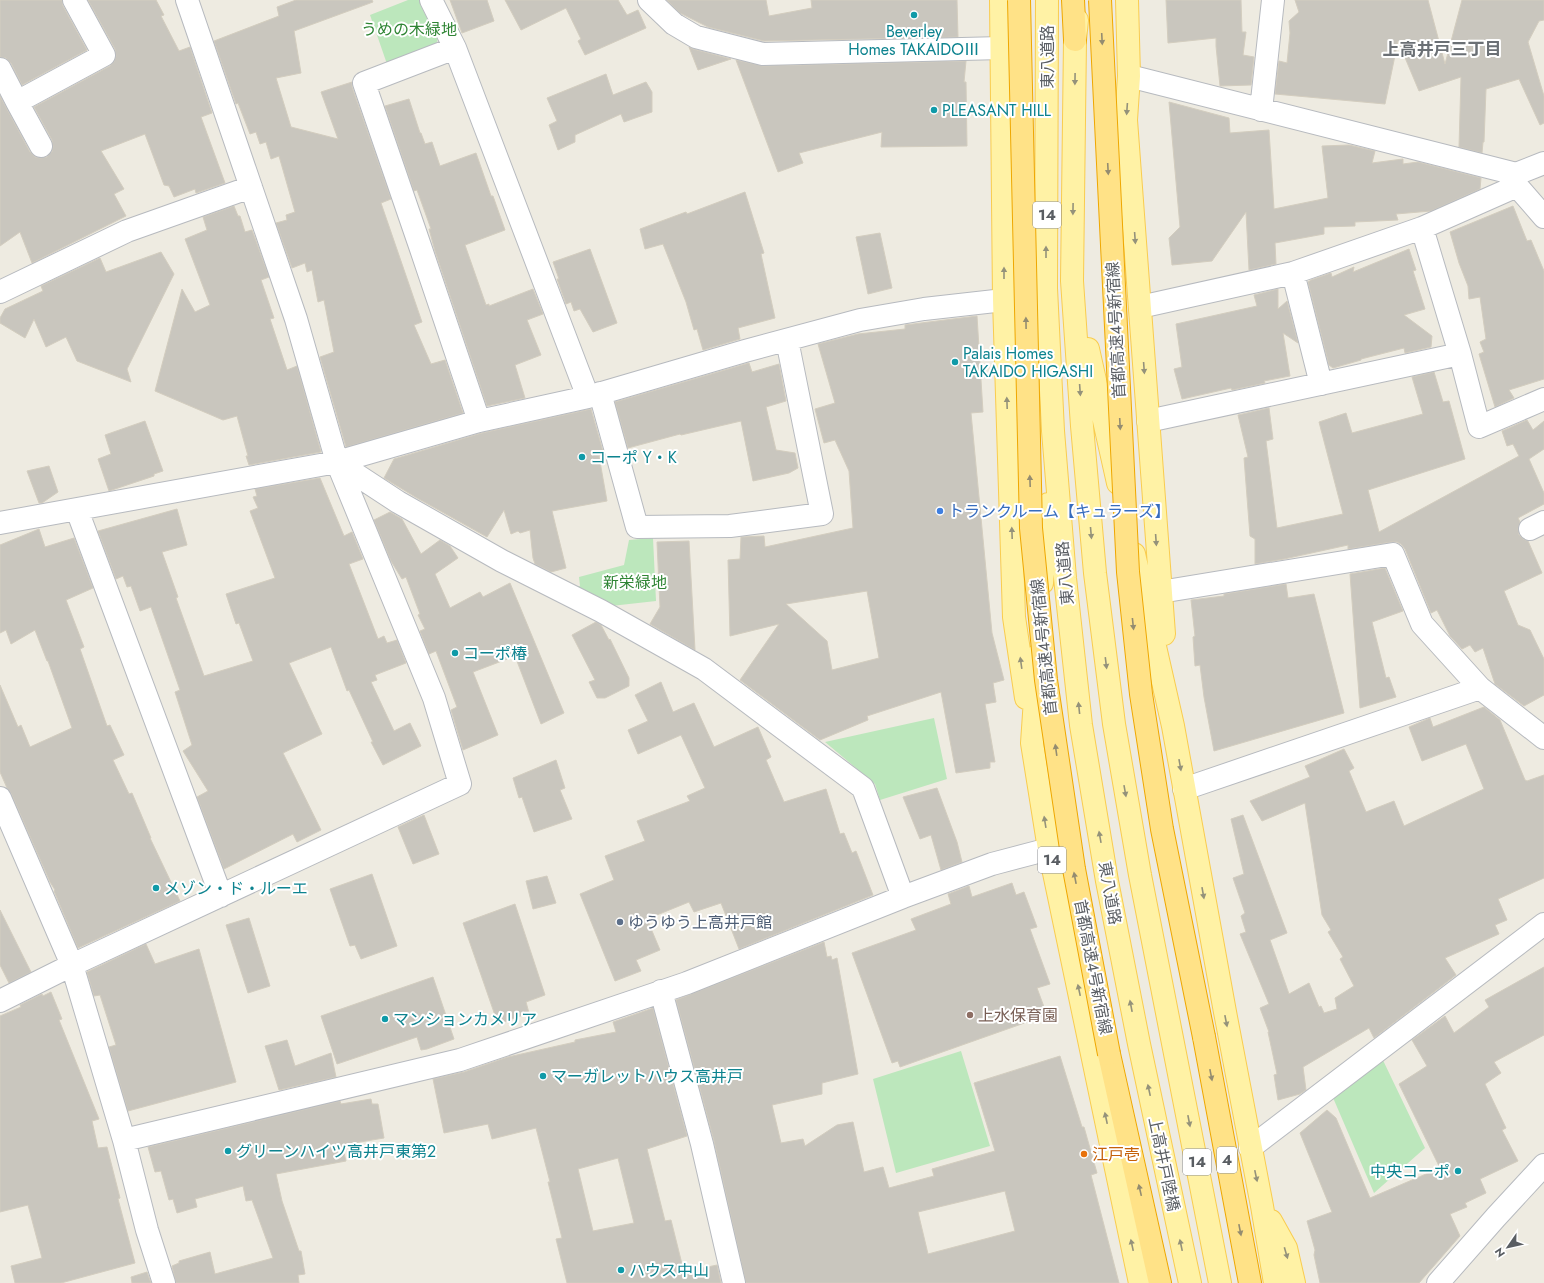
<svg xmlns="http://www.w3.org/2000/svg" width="1544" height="1283" font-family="Jost,'Noto Sans JP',sans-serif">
<rect width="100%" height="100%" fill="#eeebe1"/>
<path fill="#bce7bc" d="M408,0H427L440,34L434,49L387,64L370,15Z
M653,538L656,601L602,607L568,589L580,586L579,577L624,565L629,540Z
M934,718L947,779L880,800L875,784L825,742Z
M961,1051L990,1146L896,1173L873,1079Z
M1380,1054L1425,1148L1374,1193L1331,1093Z"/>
<path fill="#c9c6be" stroke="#d3cdbf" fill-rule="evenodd" d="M0,0H62L63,6L87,50L22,85L11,63L6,58L0,57Z
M88,0H156L164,15L161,16L179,51L190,47L212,113L201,117L225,183L196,193L195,189L174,197L169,186L164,185L145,134L101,151L124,189L114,194L126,216L32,263L20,232L0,246V96L30,152L35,157L40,158L47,157L52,152L53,147L52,140L34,107L110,66L114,62L116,56L115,49Z
M296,0H372L373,2L294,31L301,73L276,78L291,127L338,139L321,92L352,82V87L391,199L381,203L422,322L414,325L431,364L445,360L463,413L346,447L320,357L334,352L324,300L318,302L312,270L307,272L305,263L292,268L276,223L287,220L286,215L295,212L279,156L271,159L266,142L260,144L256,132L250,134L238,103L236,104L214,41L279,16L277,7Z
M450,0H487L494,21L462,33Z
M505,0H618L627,15L638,10L646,28L585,55L578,41L581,39L566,8L521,30Z
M667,0H766L769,16L812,8L811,0H957L958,37L764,41L708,27L680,13Z
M1166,0H1241L1242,32H1246L1243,55L1254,57L1251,85L1220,86L1216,46V38L1168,43Z
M1295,0H1428L1445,64L1462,0H1544V20L1539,21L1528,42L1544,96V123L1540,125L1519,79L1486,89L1484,142H1483L1482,153L1459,147L1461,77L1419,91L1398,41L1385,104L1275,94L1279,61L1287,63L1290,33L1289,21L1299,12Z
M689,47L693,49L731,59L698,70Z
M736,60L763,66L966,61L964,82H966L967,146L881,147L882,132L799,153L803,163L778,172Z
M606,74L613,95L646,82L652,92V112L624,122L621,114L575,135V142L558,150L549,125L557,121L547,98Z
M409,99L420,133H421L425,144L432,142L440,166L476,153L491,196H493L505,230L465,245L486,305L489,304V306L533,289L543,314L527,320L541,355L515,365L525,398L487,406L435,251L429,229H431L417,190L414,191L385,106Z
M1169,102L1229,118L1230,133L1269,130L1274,209L1328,198L1322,146L1349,145L1375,151L1372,163L1403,159V164L1418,162L1481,178L1480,189L1431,211L1396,214L1398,220L1355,222V226L1324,227V234L1275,243L1276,264L1249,270L1246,212L1212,261L1172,265L1169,238L1180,227Z
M745,192L764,253L761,254L775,318L738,328L740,339L703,350L697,329L694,330L686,302L663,244L645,249L640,229L686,212L687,214Z
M234,206L238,216H240L245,232L252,230L269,277L261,280L274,318L270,319L287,370L297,366L321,452L249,465L246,456H248L237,416L223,420L155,391L182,289L195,312L210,305L185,239L207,230L203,217Z
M1513,206L1527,241L1531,240L1544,271V379L1509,390L1514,398L1495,407L1479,354L1484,352L1480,342L1486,339L1480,297L1469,299L1468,286L1459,263L1450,232Z
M880,233L892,288L868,294L856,237Z
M590,249L617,323L593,332L580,309L574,311L571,302L566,304L557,279H559L553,262Z
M1409,249L1416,270L1413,271L1425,309L1404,315L1432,336L1431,347L1405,353L1404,348L1361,359V360L1333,368L1329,365L1308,282L1311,280L1331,273L1332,277L1354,267L1353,272Z
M161,252L174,274L127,369L131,382L77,361L66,337L46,347L34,319L25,338L0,323V318L5,309L43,291L41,286L100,258L106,272Z
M1278,289V309L1287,301L1298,343L1283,333L1290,376L1264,381L1265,383L1232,390L1231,388L1182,399L1174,369L1182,367L1176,324L1257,306L1254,295Z
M977,316L983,412L971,413L992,633L1004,680L993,683L996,702L985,704L995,762H990V768L956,773L941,692L867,716L868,720L820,740L740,680L779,624L730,636L728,560L740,559L741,537L764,536L765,547L853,528L849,471L835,440L824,443L815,409L835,403L818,344L858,334L905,329V325ZM867,591L879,658L832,670L827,641L786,604Z
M749,363L752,372L779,364L786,401L766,407L776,450L795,453L798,468L789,473L753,481L741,421L681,435L680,434L628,448L615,402Z
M1434,372L1443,402L1449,401L1465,459L1368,490L1379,532L1519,456L1513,444L1507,446L1502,431L1527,420L1533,430L1544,421V449L1529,459L1544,493V504L1518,518L1520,522L1518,529L1519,535L1523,539L1528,541L1542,573L1504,591L1518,625L1530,630L1544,659V695L1524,706L1495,684L1483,648L1475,652L1470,645L1462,649L1450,636L1437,610L1431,613L1405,549L1401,544L1397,542H1391L1348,549V545L1284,559L1255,564V539L1250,536L1244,458L1248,457L1238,415L1269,408L1273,439L1266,441L1277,528L1343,514L1319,422L1346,413L1352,433L1423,414L1412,377Z
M591,409L604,455L599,456L607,501L552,511L566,568L551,572L535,564L533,558L530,530L520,533L518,531L511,534L504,510L487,537L417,498L384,478L394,459L482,433Z
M145,421L163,471L154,474V476L109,491L98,459L111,454L105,435Z
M49,466L58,492L42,503H39L27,471Z
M320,478L344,536L352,532L363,559L349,564L378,639L384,636L387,643L397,640L406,663L375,675L377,680L371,682L394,731L410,723L421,746L383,765L371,742H373L349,690L347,691L331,647L289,663L322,734L283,753L321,830L297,842L293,834L224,869L197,797L208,791L183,751L192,745L175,692L180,690L151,607L140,611L131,586L127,587L123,576L116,579L98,531L177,509L187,545L162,552L178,597L176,598L204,676L253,661L239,623L236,624L226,594L275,578L250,511L258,508L253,497L257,496L255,489Z
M390,512L402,519L421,554L440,540L450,546L458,558L435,574L450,608L480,592L483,597L510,583L564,713L541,724L515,656L473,672L498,735L463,750L451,710L457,707L436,651L429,654L420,631L425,629L418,615L420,614L406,577L402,579L391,561L374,520Z
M39,529L45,547L74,538L93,588L66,600L84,647L80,649L107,726L110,725L124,755L113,760L129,794L132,793L151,838H150L180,901L78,948L54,891L55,890L50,882L11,793L7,788L0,772V685L18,727L21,725L30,747L72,728L48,661H47L35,630L11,644L6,630L0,633V545Z
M689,541L695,650L650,624L660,607L657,542Z
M1385,568L1403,611L1372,622L1386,678L1389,677L1396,697L1360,708L1350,574Z
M1286,584L1288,598L1314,594L1344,713L1214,751L1204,697L1200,665L1195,666L1193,637L1195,636L1191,600L1224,596V594Z
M596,622L601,625L609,640L610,639L629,678V686L605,698H597L589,682L595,680L572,635Z
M661,682L673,712L694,703L714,747L758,727L771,757L766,760L784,802L826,789L840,834L844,833L852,853L856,851L873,895L739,949L721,903L694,912L689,902L647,919L660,950L636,960L641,971L615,981L580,894L614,880L605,856L645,841L637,821L690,801L687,796L705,788L681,735L638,754L628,730L648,721L635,695Z
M1484,707L1500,720L1525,780L1527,781L1544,775V878L1498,899L1507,920L1495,925L1499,934L1445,958L1456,975L1374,1038L1369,1028L1303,1067L1306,1090L1300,1094L1278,1100L1274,1075L1277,1074L1268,1032H1269L1260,1008L1269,1004L1240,934L1246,932L1241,916L1245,913L1233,878L1244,874L1231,819L1243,815L1287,933L1270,940L1289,994L1309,983L1319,1007L1321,1006L1324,1013L1337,1009L1335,998L1354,986L1340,959L1343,957L1328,932L1331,930L1322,915L1305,803L1262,821L1250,801L1310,777L1305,766L1344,749L1354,768L1349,771L1366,812L1394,801L1404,826L1484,789L1466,744L1422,761L1409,727L1430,718L1433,727Z
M556,760L565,788L560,790L572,819L534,832L522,797L519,798L513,778Z
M937,788L957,842L962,862L941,870L931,835L920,839L903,797Z
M424,815L439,854L413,864L398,827Z
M372,874L397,946L361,959L355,945L350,946L330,889Z
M547,876L556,903L533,909L526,881Z
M1012,883L1016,895L1024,892L1037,927L1030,929L1050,984L1037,988L1047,1015L900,1067L898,1061L892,1063L852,953L916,930L911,919L951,904L948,894L969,886L972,897Z
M515,904L545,995L526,1002L529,1013L498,1024L463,923Z
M0,910L31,972L9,983L0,965Z
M249,918L270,986L248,993L226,925Z
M824,942L827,957L831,956L832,960L837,958L858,1074L822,1083V1094L772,1105L781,1143L803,1139L805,1146L837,1125L853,1122L864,1172L883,1167L889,1188L934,1176L932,1169L995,1151L974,1083L1060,1056L1082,1127H1084L1097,1173L1091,1175L1119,1283H746L714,1141L676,1000ZM1005,1191L1015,1231L928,1254L918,1212Z
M146,944L155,964L199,949L236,1082L128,1111L109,1047L116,1045L100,995L94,996L87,972Z
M1544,967V1035L1494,1062L1501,1073L1485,1084L1506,1128L1502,1130L1518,1161L1480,1179L1486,1193L1465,1203L1467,1207L1450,1214L1460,1236L1419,1283H1320L1314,1255L1315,1250L1307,1221L1332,1212L1300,1133L1327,1110L1336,1118L1370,1198L1440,1168L1399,1084L1427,1066L1412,1040L1445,1016L1454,1033L1489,1007L1485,1000Z
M433,977L454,1039L427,1049L421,1050L417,1037L337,1064L321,1016Z
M51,992L62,1019L59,1020L99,1119L92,1121L98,1148L107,1147L120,1198L118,1199L135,1263L61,1283H15L11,1266L42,1258L28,1205L0,1212V1016L21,1007L20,1005L42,994L43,996Z
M653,1008L687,1136L647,1149L665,1221L671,1220L684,1272L717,1265L721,1283H567L556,1239L562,1238L548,1182H550L536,1128L492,1139L488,1124L444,1133L433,1079L464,1072L508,1057L575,1042V1040L616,1032L613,1022ZM618,1158L634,1223L593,1231L578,1169Z
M287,1040L295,1066L331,1053L336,1077L279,1090L265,1046Z
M371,1099L372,1104H378L384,1138L342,1145L346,1161L276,1174L282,1201L299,1251H301L305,1274L298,1275L299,1283H176L172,1266L179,1263V1261L210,1252L215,1274L273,1258L252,1200L246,1201L243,1186L195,1199L197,1207L177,1213L173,1199L169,1200L161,1171L155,1172L148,1147L340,1101L341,1104Z
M147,1272L151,1283H132L131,1277Z"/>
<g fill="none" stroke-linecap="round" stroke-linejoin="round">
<defs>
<path id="minor" d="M431,0L455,48L588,397
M649,0L674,24L696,37L763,54L1002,48
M455,48L364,83L421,249L479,421
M0,69L17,102L104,55L74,0
M1129,76L1516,174L1544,163
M17,102L41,146
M1261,110L1273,0
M1516,174L1517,186L1544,217
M1422,228L1460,354L1479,427L1544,399
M1293,273L1321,384
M0,292L127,231L251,187
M1140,307L1293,273L1422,228L1517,186
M600,393L637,527L730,526L822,514L787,340
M1148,421L1460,354
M337,462L398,502L502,561L601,611L704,669L863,788L903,897
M77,510L221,896
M0,523L337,462L479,421L588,397L745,351L860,320L924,309L1004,300
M1530,529L1544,522
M1160,592L1393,554L1422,624L1480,688
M1184,789L1480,688L1544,738
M0,798L72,965L124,1140L147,1230L164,1283
M661,991L702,1144L734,1283
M0,1001L72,965L460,784L434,698L337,462L296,319L187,0
M124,1140L460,1060L687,983L903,897L992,864L1049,849
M1250,1148L1544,924
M1438,1283L1496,1217L1544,1165"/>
<path id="major" d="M1001,0L1004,300L1014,617L1026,698
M1047,0L1046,288L1053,431L1065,578L1081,725L1107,881L1139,1044L1190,1283
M1127,0L1129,76L1126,120L1164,634
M1077,20L1075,40L1072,281L1082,426L1095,573L1114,724L1140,875L1220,1283
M1088,349L1118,483
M1134,554L1173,726L1225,1012L1262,1206L1275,1283
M1042,583L1048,504
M1038,655L1032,743L1049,849L1140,1283
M1271,1221L1286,1248L1294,1283"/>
<path id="highway" d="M1073,0L1075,40
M1204,1037L1250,1283
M1109,1054L1160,1283"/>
</defs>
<use href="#minor" stroke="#b7babf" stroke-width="24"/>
<use href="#major" stroke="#f9cc4f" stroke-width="24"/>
<use href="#highway" stroke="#efa700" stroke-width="24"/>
<use href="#minor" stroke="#fff" stroke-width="22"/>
<use href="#major" stroke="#fff2a5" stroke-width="22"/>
<use href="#highway" stroke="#ffe287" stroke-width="22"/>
<defs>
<path id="highway-bridge" d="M1019,0L1031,528L1046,680L1074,869L1109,1054
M1100,0L1128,572L1141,694L1162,829L1204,1037"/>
</defs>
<use href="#highway-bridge" stroke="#efa700" stroke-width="24" stroke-linecap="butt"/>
<use href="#highway-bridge" stroke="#ffe287" stroke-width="22"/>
</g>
<defs><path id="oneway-solid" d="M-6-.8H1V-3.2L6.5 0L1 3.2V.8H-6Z"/></defs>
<g fill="#948c70">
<use href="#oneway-solid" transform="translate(1102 39) rotate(87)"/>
<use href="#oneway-solid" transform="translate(1108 169) rotate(87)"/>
<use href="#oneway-solid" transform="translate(1026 323) rotate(-91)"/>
<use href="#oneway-solid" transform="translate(1120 424) rotate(87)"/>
<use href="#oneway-solid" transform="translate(1030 481) rotate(-92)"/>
<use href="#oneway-solid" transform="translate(1133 624) rotate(84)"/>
<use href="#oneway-solid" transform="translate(1056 750) rotate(-98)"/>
<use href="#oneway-solid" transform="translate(1075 878) rotate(-101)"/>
<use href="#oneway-solid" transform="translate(1211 1075) rotate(79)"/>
<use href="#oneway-solid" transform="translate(1140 1190) rotate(-103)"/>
<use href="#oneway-solid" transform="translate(1240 1230) rotate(79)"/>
</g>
<g fill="#94927a">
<use href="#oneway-solid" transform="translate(1075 79) rotate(91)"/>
<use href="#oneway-solid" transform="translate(1127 109) rotate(94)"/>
<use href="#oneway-solid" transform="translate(1073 209) rotate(91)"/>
<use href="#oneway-solid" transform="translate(1135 238) rotate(86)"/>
<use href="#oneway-solid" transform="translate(1046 252) rotate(-90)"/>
<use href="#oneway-solid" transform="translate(1004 273) rotate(-90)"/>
<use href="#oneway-solid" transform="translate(1144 368) rotate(86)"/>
<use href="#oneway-solid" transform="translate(1080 390) rotate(86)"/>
<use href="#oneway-solid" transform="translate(1007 403) rotate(-92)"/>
<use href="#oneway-solid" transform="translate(1012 533) rotate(-92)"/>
<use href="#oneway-solid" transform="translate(1091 533) rotate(85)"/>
<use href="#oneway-solid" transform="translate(1156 540) rotate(86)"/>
<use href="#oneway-solid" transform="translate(1021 663) rotate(-98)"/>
<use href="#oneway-solid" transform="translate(1106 663) rotate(83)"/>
<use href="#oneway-solid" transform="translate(1079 708) rotate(-96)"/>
<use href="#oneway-solid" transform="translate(1180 765) rotate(80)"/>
<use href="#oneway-solid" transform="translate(1125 791) rotate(80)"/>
<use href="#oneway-solid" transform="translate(1045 822) rotate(-99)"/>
<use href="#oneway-solid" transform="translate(1100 837) rotate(-100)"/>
<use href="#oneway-solid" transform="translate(1203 893) rotate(80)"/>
<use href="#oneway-solid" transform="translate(1079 990) rotate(-102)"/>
<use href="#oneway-solid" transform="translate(1131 1006) rotate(-101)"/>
<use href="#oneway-solid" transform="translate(1226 1021) rotate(79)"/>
<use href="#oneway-solid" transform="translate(1149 1090) rotate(-102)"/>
<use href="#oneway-solid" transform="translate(1106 1118) rotate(-102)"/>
<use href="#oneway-solid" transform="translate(1189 1121) rotate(79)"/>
<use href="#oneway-solid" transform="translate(1256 1176) rotate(78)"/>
<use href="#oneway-solid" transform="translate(1132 1245) rotate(-102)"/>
<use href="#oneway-solid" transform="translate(1181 1245) rotate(-102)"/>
<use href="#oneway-solid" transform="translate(1286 1253) rotate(74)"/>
</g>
<g fill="#0f9aa8" stroke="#fff" stroke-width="1.5">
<circle cx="914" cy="15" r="4"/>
<circle cx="934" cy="110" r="4"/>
<circle cx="955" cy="362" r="4"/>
<circle cx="582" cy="457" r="4"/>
<circle cx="455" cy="653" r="4"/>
<circle cx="156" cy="888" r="4"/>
<circle cx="385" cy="1019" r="4"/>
<circle cx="543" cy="1076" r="4"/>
<circle cx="228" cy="1151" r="4"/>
<circle cx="1458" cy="1171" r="4"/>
<circle cx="621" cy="1270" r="4"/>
</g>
<circle fill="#3f7fe0" stroke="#fff" stroke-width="1.5" cx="940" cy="511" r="4"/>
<circle fill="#5c6f8a" stroke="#fff" stroke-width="1.5" cx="620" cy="922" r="4"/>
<circle fill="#8d6e63" stroke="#fff" stroke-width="1.5" cx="970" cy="1015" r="4"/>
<circle fill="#e8710a" stroke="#fff" stroke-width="1.5" cx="1084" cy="1154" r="4"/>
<g text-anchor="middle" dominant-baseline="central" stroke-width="4" stroke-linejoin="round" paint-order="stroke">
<g fill="#fff" stroke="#8c8e92" stroke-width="1">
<rect x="1033" y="202" width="28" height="26" rx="3"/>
<rect x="1038" y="847" width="28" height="26" rx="3"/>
<rect x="1217" y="1147" width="20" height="26" rx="3"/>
<rect x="1183" y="1149" width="28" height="26" rx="3"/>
</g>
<g font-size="15" font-weight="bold" fill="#5a5e63">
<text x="1047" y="215">14</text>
<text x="1052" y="860">14</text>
<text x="1227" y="1160">4</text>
<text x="1197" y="1162">14</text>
</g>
<g font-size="16" fill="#2f8534" stroke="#fff">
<text x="409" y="29">うめの木緑地</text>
<text x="635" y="582">新栄緑地</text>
</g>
<g font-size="16" fill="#0d838f" stroke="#fff" text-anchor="start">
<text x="914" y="31" text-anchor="middle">Beverley<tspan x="914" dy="18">Homes TAKAIDOⅢ</tspan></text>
<text x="942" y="110">PLEASANT HILL</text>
<text x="963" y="353">Palais Homes<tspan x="963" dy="18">TAKAIDO HIGASHI</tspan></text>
<text x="590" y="457">コーポ Y・K</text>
<text x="463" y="653">コーポ椿</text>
<text x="164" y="888">メゾン・ド・ルーエ</text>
<text x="393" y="1019">マンションカメリア</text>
<text x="551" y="1076">マーガレットハウス高井戸</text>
<text x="236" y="1151">グリーンハイツ高井戸東第2</text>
<text x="1450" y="1171" text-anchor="end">中央コーポ</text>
<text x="629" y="1270">ハウス中山</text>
</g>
<g font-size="16" fill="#5a5e63" stroke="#fff">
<text transform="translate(1047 57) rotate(-90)">東八道路</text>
<text transform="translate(1116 330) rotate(-93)">首都高速4号新宿線</text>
<text transform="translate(1065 573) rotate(-95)">東八道路</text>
<text transform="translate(1044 647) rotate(-96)">首都高速4号新宿線</text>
<text transform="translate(1110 893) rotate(80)">東八道路</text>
<text transform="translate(1093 967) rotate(79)">首都高速4号新宿線</text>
<text transform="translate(1164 1164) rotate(78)">上高井戸陸橋</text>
</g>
<g font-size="16" fill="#366cbe" stroke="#fff" text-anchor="start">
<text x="948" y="511">トランクルーム【キュラーズ】</text>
</g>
<g font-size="16" fill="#4e5e75" stroke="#fff" text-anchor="start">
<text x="628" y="922">ゆうゆう上高井戸館</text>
</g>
<g font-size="16" fill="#785e54" stroke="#fff" text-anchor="start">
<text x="978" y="1015">上水保育園</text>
</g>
<g font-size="16" fill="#c56008" stroke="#fff" text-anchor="start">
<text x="1092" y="1154">江戸壱</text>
</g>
<g font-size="17" font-weight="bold" fill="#6b7075" stroke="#fff">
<text x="1442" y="49">上高井戸三丁目</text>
</g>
</g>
<g transform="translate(1508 1247) rotate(236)" stroke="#ffffff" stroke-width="3" paint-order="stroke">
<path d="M0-3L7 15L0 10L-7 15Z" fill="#5a5e63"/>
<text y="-6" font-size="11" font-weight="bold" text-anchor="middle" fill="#5a5e63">N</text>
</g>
</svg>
